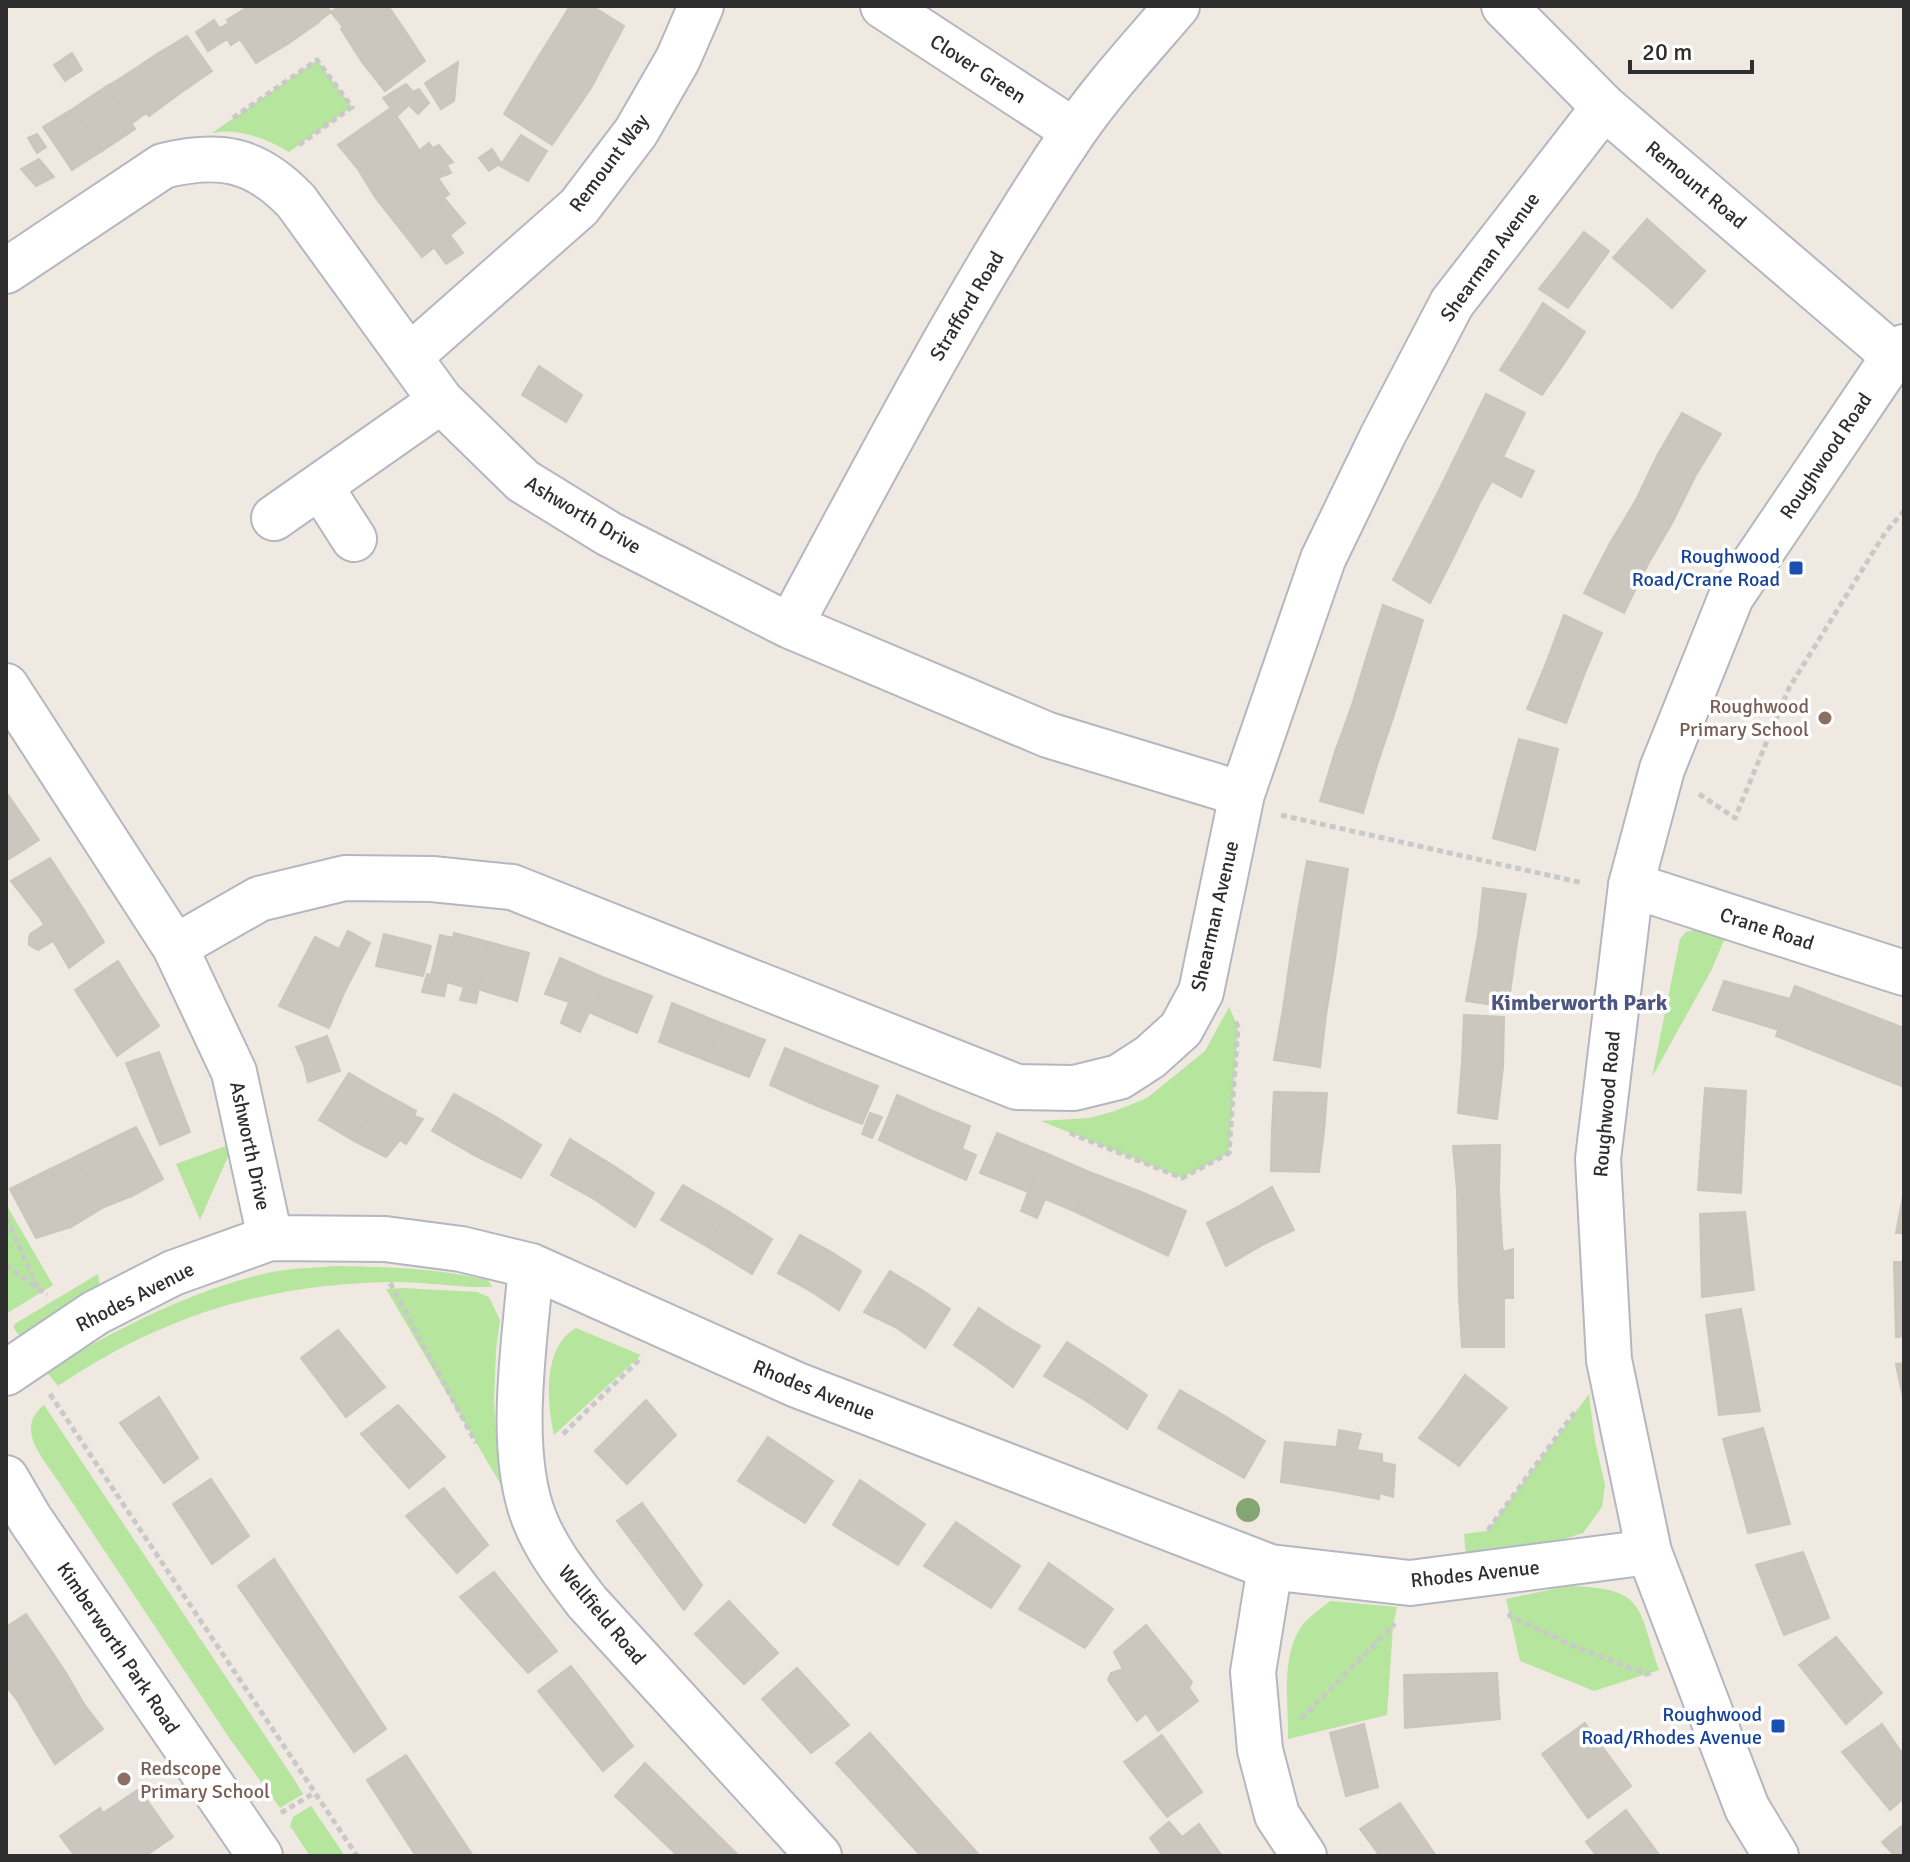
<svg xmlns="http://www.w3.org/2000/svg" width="1910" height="1862" font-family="Signika,sans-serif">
<rect width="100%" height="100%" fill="#efe9e1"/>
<path fill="#b6e59e" d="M317,60L352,107L289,152C268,139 236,127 212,133Z
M1707,927L1727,933L1712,969L1652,1077L1680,939L1686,932Z
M1229,1007L1238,1027L1229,1153L1182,1178L1041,1121L1089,1118L1115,1111L1147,1098L1205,1051Z
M234,1143L200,1220L176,1164Z
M6,1204L53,1285L6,1314Z
M334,1266C386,1267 437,1268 488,1280L492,1287C457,1288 423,1281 389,1282C262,1285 162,1316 58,1386L46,1371C117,1329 191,1290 272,1272C292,1268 314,1268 334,1266Z
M98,1274L100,1288L20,1337L13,1327L16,1323Z
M403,1288L477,1292L489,1297L500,1320L496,1350L494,1404L497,1443L507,1488L504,1490L386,1289Z
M576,1328L641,1355L554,1435C547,1403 542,1347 576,1328Z
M1589,1394L1595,1441L1605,1485L1602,1507L1583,1533L1525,1551L1466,1558L1464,1534L1487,1531Z
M44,1405L292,1776L303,1794L280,1808L228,1736L58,1481C43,1458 14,1428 44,1405Z
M1568,1586C1646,1588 1637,1605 1659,1670L1594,1691L1520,1661L1506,1599Z
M1330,1601L1397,1607L1393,1626L1387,1715L1288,1739C1289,1703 1280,1659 1301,1627C1308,1617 1321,1609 1330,1601Z
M311,1806L345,1856H310L290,1826L293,1817Z"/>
<path fill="#cbc7bf" stroke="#cbc5ba" stroke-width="2" d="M249,6H262L286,45L256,63L227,20Z
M262,6H309L319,22L286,45Z
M309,6H326L331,12L319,21Z
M340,6H371L343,27L331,12Z
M371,6H388L404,29L362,62L341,29Z
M570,6H592L624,26L609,54L559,24Z
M214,20L227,39L208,51L196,32Z
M229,23L240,39L231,45L220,28Z
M559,24L609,54L591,88L539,56Z
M404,29L425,61L385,91L362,62Z
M187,36L212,71L183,91L157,54Z
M72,53L82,70L65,81L54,65Z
M157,54L183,91L149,116L121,78Z
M539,56L591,88L569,120L519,89Z
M458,62L454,101L441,109L425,83Z
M121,78L146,113L131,124L107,86Z
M406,84L413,92L419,89L429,103L418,114L409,105L397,116L383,98Z
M107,86L135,129L102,151L74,108Z
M519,89L569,120L552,145L504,114Z
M74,108L102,151L72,170L43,127Z
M391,108L410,136L358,169L338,145Z
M37,134L46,147L37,153L28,138Z
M521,135L547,151L528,181L500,166Z
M410,136L428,164L375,197L358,169Z
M429,143L433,148L439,145L445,153L428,164L419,151Z
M492,149L501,163L489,171L479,158Z
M445,153L453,162L447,165L451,173L438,178L428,164Z
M39,159L54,177L36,186L21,169Z
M428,164L449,194L401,230L375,197Z
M444,198L465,223L422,257L401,230Z
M1647,219L1674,243L1642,282L1613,258Z
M1584,232L1609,251L1568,308L1539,289Z
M450,235L463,253L446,264L434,247Z
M1674,243L1705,271L1672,308L1642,282Z
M1543,303L1585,332L1565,362L1523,335Z
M1523,335L1565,362L1542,395L1500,370Z
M539,366L582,395L566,422L522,395Z
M1486,394L1525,413L1505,453L1465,437Z
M1682,413L1721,434L1696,475L1658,454Z
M1465,437L1505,453L1503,457L1534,471L1521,497L1492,481L1480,502L1441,486Z
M1658,454L1696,475L1672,523L1636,500Z
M1441,486L1480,502L1456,552L1417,533Z
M1636,500L1672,523L1647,566L1609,545Z
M1417,533L1456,552L1430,603L1393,580Z
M1609,545L1647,566L1624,613L1584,593Z
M1383,605L1423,620L1409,666L1368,652Z
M1564,615L1602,633L1584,675L1547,661Z
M1368,652L1409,666L1393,718L1352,705Z
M1547,661L1584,675L1566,723L1527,709Z
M1352,705L1393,718L1377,765L1335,752Z
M1519,739L1558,749L1547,798L1506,787Z
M1335,752L1377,765L1363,813L1320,801Z
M1506,787L1547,798L1535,850L1493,838Z
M6,792L39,840L6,861Z
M50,858L77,899L40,918L11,881Z
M1307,861L1348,869L1341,916L1298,911Z
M1483,888L1526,894L1517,942L1478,935Z
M77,899L104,942L69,968L40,918Z
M1298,911L1341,916L1334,966L1290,960Z
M44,925L53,941L38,950L29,945V939L30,934Z
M348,931L370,943L361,960L339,949Z
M454,933L489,942L476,1003L460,1000L464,987L447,982L444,996L422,992L427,974L431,975L440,935L453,938Z
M384,934L431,946L423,976L376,966Z
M1478,935L1517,942L1508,1007L1466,1001Z
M315,937L361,960L344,993L298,969Z
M489,942L529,953L517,1001L478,989Z
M560,958L605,978L580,1032L561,1023L569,1002L545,994Z
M1290,960L1334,966L1326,1015L1283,1009Z
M118,961L139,995L95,1021L75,990Z
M298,969L344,993L329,1028L279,1006Z
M605,978L652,996L637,1033L591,1013Z
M1724,981L1790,999L1779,1030L1713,1010Z
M1795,986L1904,1028V1087L1776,1036Z
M139,995L159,1026L117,1056L95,1021Z
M672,1003L721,1023L705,1060L659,1042Z
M1283,1009L1326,1015L1320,1067L1274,1060Z
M1464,1015L1504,1017L1503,1067L1462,1062Z
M721,1023L765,1040L749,1077L705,1060Z
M327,1036L334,1054L304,1065L296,1047Z
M785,1048L833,1068L817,1106L770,1085Z
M159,1052L190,1132L160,1145L126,1063Z
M334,1054L340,1071L308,1082L304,1065Z
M1462,1062L1503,1067L1497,1119L1458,1113Z
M833,1068L878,1086L862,1124L817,1106Z
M349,1073L383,1093L354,1141L319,1120Z
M1705,1088L1746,1091L1741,1193L1698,1190Z
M1274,1092L1327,1093L1324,1131L1272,1129Z
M383,1093L416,1111L414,1116L423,1119L406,1144L400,1140L386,1157L354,1141Z
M454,1094L496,1117L476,1156L432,1131Z
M897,1095L933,1111L915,1157L879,1140Z
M933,1111L970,1126L962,1149L976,1155L966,1180L915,1157Z
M870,1113L882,1117L872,1138L862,1134Z
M496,1117L541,1145L521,1178L476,1156Z
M136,1127L163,1179L132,1196L107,1141Z
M1272,1129L1324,1131L1319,1172L1271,1171Z
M997,1133L1043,1152L1028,1192L980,1173Z
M570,1139L614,1166L594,1199L551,1175Z
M107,1141L132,1196L104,1207L75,1157Z
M1500,1145L1499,1191L1457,1190L1453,1146Z
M1043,1152L1092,1173L1076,1212L1028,1192Z
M75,1157L104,1207L71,1227L44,1172Z
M614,1166L654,1193L635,1227L594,1199Z
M44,1172L71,1227L36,1238L10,1189Z
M1092,1173L1139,1191L1124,1235L1076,1212Z
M683,1185L728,1211L706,1246L661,1220Z
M1272,1187L1294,1230L1262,1245L1241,1205Z
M1457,1190L1499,1191L1502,1244L1458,1243Z
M1139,1191L1186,1211L1168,1256L1124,1235Z
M1904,1191V1233H1896Z
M1028,1192L1045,1199L1037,1218L1021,1211Z
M1241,1205L1262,1245L1226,1266L1207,1223Z
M728,1211L772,1239L752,1274L706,1246Z
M1745,1212L1754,1290L1702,1297L1700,1214Z
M800,1235L833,1253L812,1292L778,1273Z
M1458,1243L1502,1244L1503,1252L1513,1249V1298H1459Z
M833,1253L861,1271L839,1310L812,1292Z
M1894,1262H1904V1336L1896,1337Z
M890,1271L922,1290L897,1328L864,1312Z
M922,1290L950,1309L925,1348L897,1328Z
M1459,1298H1504V1347H1462Z
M979,1308L1011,1329L985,1366L954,1345Z
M1741,1309L1760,1411L1719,1415L1706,1315Z
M1011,1329L1040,1346L1013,1387L985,1366Z
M338,1330L385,1387L346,1417L301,1358Z
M1067,1342L1109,1369L1088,1402L1044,1376Z
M1904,1363V1402L1896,1364Z
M1109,1369L1147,1395L1127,1429L1088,1402Z
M1465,1375L1507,1408L1484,1435L1444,1405Z
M1180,1390L1225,1416L1202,1454L1158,1428Z
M159,1397L198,1458L164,1483L120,1423Z
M646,1400L676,1435L627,1484L595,1451Z
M398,1405L445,1457L409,1488L361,1434Z
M1444,1405L1484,1435L1459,1466L1419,1438Z
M1225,1416L1265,1441L1244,1478L1202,1454Z
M1763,1428L1790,1524L1748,1533L1723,1439Z
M1339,1430L1361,1434L1357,1450L1382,1454V1462L1395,1465L1393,1497L1380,1493L1379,1499L1331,1490Z
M768,1437L833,1481L805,1523L738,1481Z
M1285,1442L1335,1447L1331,1490L1281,1482Z
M211,1479L249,1536L212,1564L173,1504Z
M860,1480L925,1524L898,1565L833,1525Z
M444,1488L488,1545L457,1573L406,1516Z
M642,1503L702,1585L684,1610L617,1521Z
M956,1522L1020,1566L991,1608L924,1566Z
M1803,1552L1829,1618L1784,1635L1756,1565Z
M274,1559L386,1729L354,1752L238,1586Z
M1049,1563L1113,1609L1085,1648L1019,1609Z
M494,1572L557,1651L528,1673L460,1597Z
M729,1601L778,1653L744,1684L695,1634Z
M26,1614L46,1643L6,1668V1627Z
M1146,1625L1192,1682L1189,1688L1198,1701L1158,1731L1146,1713L1137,1721L1108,1680L1111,1673L1123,1669L1114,1652Z
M1836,1637L1882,1693L1846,1724L1799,1665Z
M46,1643L66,1673L17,1700L6,1686V1668Z
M571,1666L633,1746L603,1771L538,1691Z
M797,1668L849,1725L811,1753L762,1699Z
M66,1673L84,1704L36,1733L17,1700Z
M1497,1673L1500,1719L1405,1728L1404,1675Z
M84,1704L103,1729L55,1764L36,1733Z
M1585,1723L1631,1786L1588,1818L1542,1754Z
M1364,1724L1378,1787L1346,1796L1330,1733Z
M1882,1724L1904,1756V1798L1890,1810L1842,1752Z
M870,1733L980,1856H921L836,1763Z
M1162,1735L1202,1792L1167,1817L1124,1762Z
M406,1755L473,1856H416L367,1780Z
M645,1763L739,1856H678L615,1796Z
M139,1789L173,1837L145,1856H75L60,1836L100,1808L103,1813Z
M1400,1803L1436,1856H1380L1360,1829Z
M1626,1810L1660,1856H1597L1586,1842Z
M1169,1822L1182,1837L1199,1824L1222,1856H1163L1150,1838Z
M1904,1824V1856H1895L1882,1842Z"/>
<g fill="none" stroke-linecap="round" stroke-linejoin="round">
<defs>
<path id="minor" d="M883,6L1074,131
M1504,6L1604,107L1894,356
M6,271L163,166C219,152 255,158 296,201L441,401L523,481L609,534L790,626L1048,735L1242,794
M409,357L579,207L636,132L678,59L701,6
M320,486L354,539
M274,518L441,401
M790,626C880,460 967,290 1073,133C1104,88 1142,47 1177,6
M6,686L175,947L234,1072L270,1238
M1631,885L1904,973
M175,947L259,899L345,878L432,879L512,887L1017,1087L1074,1088L1119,1077L1150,1057L1181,1029L1201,992L1242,794L1323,559L1382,437L1452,303L1604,107
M531,1266C525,1341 507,1448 534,1518C546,1549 567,1576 587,1602L819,1856
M6,1373L95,1313L173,1273L270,1238L385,1239L461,1249L531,1266L797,1385L1270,1567L1410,1583L1649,1552
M6,1478L30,1519L260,1856
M1270,1567L1253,1672L1260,1750L1277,1815L1304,1856"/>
<path id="tertiary" d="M1776,1856L1747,1808L1649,1552L1609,1360L1598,1159L1631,885L1662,769L1731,597L1894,356L1904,347"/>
</defs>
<use href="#minor" stroke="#b4b7c1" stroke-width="48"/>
<use href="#tertiary" stroke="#b4b7c1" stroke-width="48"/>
<path stroke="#c9c9c9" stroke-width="5" stroke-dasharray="6 4" stroke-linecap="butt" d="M233,118L317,60L352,107L296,147
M1699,794L1735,818L1789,688L1885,533L1904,511
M1281,815L1583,883
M1070,1133L1182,1178L1229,1153L1238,1027L1234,1018
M6,1218L38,1288
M6,1265L47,1295
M390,1283L476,1443
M50,1394L357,1856
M563,1434L639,1360
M1488,1530L1577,1409
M1509,1613L1510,1616L1576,1647L1646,1674L1653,1672
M1301,1719L1393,1626L1394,1623
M281,1813L314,1793"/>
<use href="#minor" stroke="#fff" stroke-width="44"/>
<use href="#tertiary" stroke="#fff" stroke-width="44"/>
</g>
<circle fill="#84a574" cx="1248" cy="1510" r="12"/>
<g fill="#1a4fb4" stroke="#fff" stroke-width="3">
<rect x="1788" y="560" width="16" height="16" rx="4"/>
<rect x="1770" y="1718" width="16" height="16" rx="4"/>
</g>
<g fill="#8d6e63" stroke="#fff" stroke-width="3">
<circle cx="1825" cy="718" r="8"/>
<circle cx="124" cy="1779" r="8"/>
</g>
<g text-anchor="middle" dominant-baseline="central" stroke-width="7" stroke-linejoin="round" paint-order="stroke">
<g font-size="20" fill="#2e2e2e" stroke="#fff">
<text transform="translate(978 69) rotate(33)">Clover Green</text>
<text transform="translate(609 163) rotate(-53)">Remount Way</text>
<text transform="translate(1696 185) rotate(40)">Remount Road</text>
<text transform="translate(1490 257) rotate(-54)">Shearman Avenue</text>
<text transform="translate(967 306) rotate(-59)">Strafford Road</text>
<text transform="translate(1826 456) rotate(-56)">Roughwood Road</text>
<text transform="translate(583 515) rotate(31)">Ashworth Drive</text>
<text transform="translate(1215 916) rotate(-77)">Shearman Avenue</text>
<text transform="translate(1767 929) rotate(18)">Crane Road</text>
<text transform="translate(1607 1104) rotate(-85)">Roughwood Road</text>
<text transform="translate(250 1146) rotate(78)">Ashworth Drive</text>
<text transform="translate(135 1297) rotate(-27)">Rhodes Avenue</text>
<text transform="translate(814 1390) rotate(22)">Rhodes Avenue</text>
<text transform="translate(1475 1574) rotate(-6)">Rhodes Avenue</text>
<text transform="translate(602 1615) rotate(50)">Wellfield Road</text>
<text transform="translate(118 1648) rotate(56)">Kimberworth Park Road</text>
</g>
<g font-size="20" fill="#164399" stroke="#fff" text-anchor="end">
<text x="1780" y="556">Roughwood<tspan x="1780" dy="23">Road/Crane Road</tspan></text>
<text x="1762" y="1714">Roughwood<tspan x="1762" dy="23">Road/Rhodes Avenue</tspan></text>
</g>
<g font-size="20" fill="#785e54" stroke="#fff" text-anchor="end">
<text x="1809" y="706">Roughwood<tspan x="1809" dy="23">Primary School</tspan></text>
<text x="140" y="1768" text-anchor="start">Redscope<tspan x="140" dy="23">Primary School</tspan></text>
</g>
<g font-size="22" font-weight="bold" fill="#4d5680" stroke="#fff">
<text x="1579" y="1002">Kimberworth Park</text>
</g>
</g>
<rect width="1910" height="1862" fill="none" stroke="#2e2e2e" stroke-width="16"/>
<path d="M1630 60v12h122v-12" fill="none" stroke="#2e2e2e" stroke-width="4"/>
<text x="1642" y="60" font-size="24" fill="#2e2e2e" stroke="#ffffff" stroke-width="6" paint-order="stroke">20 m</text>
</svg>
